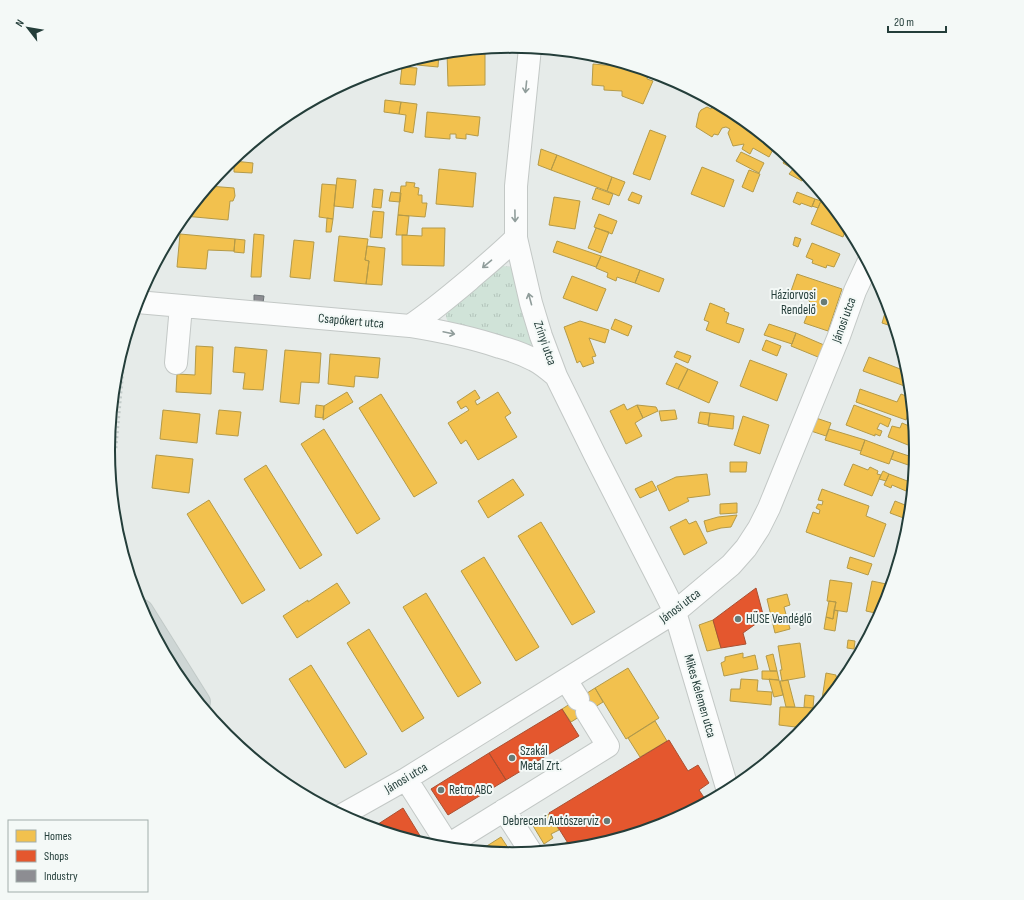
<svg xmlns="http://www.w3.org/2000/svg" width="1024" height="900" font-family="'Sofia Sans Condensed',sans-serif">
<defs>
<pattern id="grass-tufts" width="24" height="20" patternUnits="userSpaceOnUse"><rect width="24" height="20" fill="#d0e3d8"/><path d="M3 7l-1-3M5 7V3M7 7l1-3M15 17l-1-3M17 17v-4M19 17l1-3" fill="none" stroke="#b2c4ba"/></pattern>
</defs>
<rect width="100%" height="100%" fill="#e6ebe9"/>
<path fill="url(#grass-tufts)" d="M503,266L513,267L533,342L527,348L448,322L446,317L447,311L496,268Z"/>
<path fill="#f2c14e" stroke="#b49a48" d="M485,51V85L448,86L447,52Z
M439,53L438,67L417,65L418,58L433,54Z
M593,64L635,68L649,71L647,79L653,81L643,104L622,96V91L604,90V86L592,85Z
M402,67L417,68L415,85L400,84Z
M385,100L401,102L399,114L384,112Z
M401,102L417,104L413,133L404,131L406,115L399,114Z
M714,102L737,114L775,146L769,157L753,148L750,154L742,149L744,144L733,146L728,133L730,129L726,127L722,128L718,135L714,134L712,137L696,127L699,113L701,110L707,107L711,109Z
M427,112L480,117L478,136L466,134V139L456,138V134H450V139L425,137Z
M650,130L666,136L650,180L633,174Z
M541,149L557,155L551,170L538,165Z
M741,152L764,163L759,173L736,161Z
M557,155L612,177L607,191L551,170Z
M787,156L798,164L810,179L805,176L802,181L789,174L793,169L783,163Z
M234,161L253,163L252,173L234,172Z
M702,167L734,180L724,207L691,194Z
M439,169L476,173L473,207L436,204Z
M749,170L760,174L753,192L742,187Z
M612,177L625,182L619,196L607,191Z
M337,178L356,180L353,208L334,206Z
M406,182L415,183L414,187L419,188L418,195H422V203H427L425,217L398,215L401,186H406Z
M322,184L336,185L333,219L319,217Z
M209,186L234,188L235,196L233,201H230L228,220L184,216Z
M596,188L613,194L609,205L592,199Z
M374,189L383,190L381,208L372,207Z
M391,192L401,193L400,202L389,201Z
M632,192L642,196L639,204L628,200Z
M797,192L815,199L812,207L801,203L800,205L793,202Z
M554,197L580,201L575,229L549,225Z
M815,199L821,201L818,208L812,206Z
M821,201L832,206L847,225L843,237L811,224Z
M373,211L384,212L382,238L370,237Z
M599,214L617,221L612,234L594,227Z
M398,215L409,216L407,235H396Z
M327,218L333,219L331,232H326Z
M422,228H445L444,266L402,265V235L422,236Z
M596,228L609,232L601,253L588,248Z
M180,234L235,239L234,251L208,250L206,269L177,267Z
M254,234L264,235L261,277H251Z
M339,236L368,239L365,260L369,261L366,284L334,281Z
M795,237L801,239L798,247L793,245Z
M235,239L245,240L244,253L234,252Z
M294,240L314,242L310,279L290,277Z
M557,241L601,256L596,267L553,252Z
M812,243L840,254L834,267L827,265L826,268L812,263L813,260L806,257Z
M367,246L385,248L382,285L366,284L369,261L365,260Z
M601,256L640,270L635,283L617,277L616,281L607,277L608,273L596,268Z
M640,270L664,279L659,292L635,283Z
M797,274L842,289L828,331L804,323L811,305L809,300L790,294Z
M572,276L606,289L597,311L563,298Z
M710,303L725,309L724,311L729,313L726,323L744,329L739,343L706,330L709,322L704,320Z
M885,313L891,315L894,325V327L882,323Z
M615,319L632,326L628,336L611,329Z
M580,321L609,330L605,343L589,338L596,356L592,357L594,363L583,367L580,361L577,363L564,327Z
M769,324L796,333L792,344L764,335Z
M796,333L824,345L818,357L791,346Z
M766,340L781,346L777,356L762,350Z
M900,345L904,357L897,355Z
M196,346L213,347L211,394L176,392L177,374L195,375Z
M235,347L267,350L263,390L243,389L245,373L233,372Z
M285,350L321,353L319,383L301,382L299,404L280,402Z
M677,351L691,356L688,363L674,357Z
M330,354L380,358L378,378L355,376L354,387L328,384Z
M869,357L908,372L910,388L863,371Z
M750,360L787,374L777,401L740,386Z
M676,363L688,369L678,389L666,384Z
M688,369L718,382L709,403L678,389Z
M860,389L897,402L901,394L911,398V404L906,420L856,402Z
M475,390L480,398L475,401L477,405L498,392L511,413L505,417L517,437L478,460L466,440L461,444L448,423L469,410L466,406L461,409L457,402Z
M347,392L353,402L323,420L324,406Z
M381,394L437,483L414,497L359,408Z
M624,404L627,410L637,405L643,418L635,423L642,436L626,444L610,411Z
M316,405L324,406L323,418L315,417Z
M637,405L656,407L658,411L643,418Z
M854,405L891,419L888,427L880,423L877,429L882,431L880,436L875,434V436L846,425Z
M163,410L200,414L197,443L160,439Z
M219,410L241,412L238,436L216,434Z
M675,410L677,419L661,421L659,411Z
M700,412L710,413L708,425L698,423Z
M710,413L734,416L733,429L708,426Z
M743,416L769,425L760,454L734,445Z
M816,418L831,423L826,436L811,431Z
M902,423L914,428L916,452L912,450L913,447L888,437L892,426L900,428Z
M324,429L380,519L357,534L301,444Z
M829,429L865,440L861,451L825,440Z
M865,440L894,451L889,464L860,454Z
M894,451L915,458L914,467L891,459Z
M156,455L193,459L189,493L152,488Z
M730,462H747L746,472H730Z
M853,464L868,470L870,467L878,471L877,474L881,475L872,496L844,485Z
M266,465L322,555L300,569L244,479Z
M883,471L889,474L886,481L879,479Z
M707,474L710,495L687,498L689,501L669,511L657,486L676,477Z
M889,474L910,482L906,491L892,485L891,488L884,485Z
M513,479L524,495L488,518L478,501Z
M652,481L657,490L640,498L635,489Z
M822,489L869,506L866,516L886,524L874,557L806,532L813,512L819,514L820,510L816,508L818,504L822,505L823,501L818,500Z
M209,500L265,590L242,604L187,514Z
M895,501L910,507L909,520L890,513Z
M737,503V513L720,514V504Z
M737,515L731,527L721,528L707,532L704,521L718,517Z
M686,519L689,524L696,521L707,543L684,555L670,527Z
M541,522L595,612L572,625L518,536Z
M484,557L539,647L516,661L461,571Z
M850,557L872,564L868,575L847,568Z
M830,580L852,583L847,612L834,610L836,602L827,601Z
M872,581L891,585L885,605L880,614L866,611Z
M337,583L350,603L297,638L283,616L308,600V602Z
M426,593L481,683L458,697L403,607Z
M787,594L790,605L784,607L790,629L775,633L767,599Z
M829,601L836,602L833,619L826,617Z
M834,610L838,611L835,631L824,629L826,617L833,619Z
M713,620L721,648L707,651L699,625Z
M369,629L424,718L402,732L347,643Z
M848,640L855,641L854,649L847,648Z
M800,643L805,677L782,681L780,670H782L778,646Z
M743,653V658L755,655L758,669L724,676L721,663L725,661V657Z
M773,654L777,671H770L766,656Z
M311,665L367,754L345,768L289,679Z
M628,668L659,718L626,739L595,688Z
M762,671H777L779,680L762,679Z
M826,673L836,675V677L845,678L827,699H822Z
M741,679L758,680L757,691L772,692L771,705L730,701L731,689H740Z
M769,679L779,680L783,695L774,697Z
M788,680L795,707H786L780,681Z
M595,688L603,702L571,722L562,709Z
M805,695L814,696L813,708L804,707Z
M780,707H786L820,708L804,728L779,725Z
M655,721L667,741L640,757L628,738Z
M549,814L559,830L551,834L553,838L544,844L532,824Z
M501,837L512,854L479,851Z
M567,842L571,848L554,850Z"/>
<path fill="#e4572e" stroke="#aa5032" d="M756,588L764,618L743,633L746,644L721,648L713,620Z
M562,709L579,736L506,780L489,753Z
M669,740L688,771L698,765L709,783L699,790L707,802L666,823L591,846L571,848L549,813Z
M489,753L506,780L448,815L431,789Z
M403,808L422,839L417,841L372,828Z"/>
<path fill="#8d8d92" stroke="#6e7578" d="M254,295L264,296L263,303L254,302Z"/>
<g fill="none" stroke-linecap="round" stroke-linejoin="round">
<defs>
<path id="minor" d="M530,48L516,186V238L531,303L541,336L556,376L595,455L662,586L675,612L728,791
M137,302L410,326C441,331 470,337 500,347C511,350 523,354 534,360C542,364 549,370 556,376
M410,326C431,312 450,296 469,280C485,266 501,253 516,238
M176,363L181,306
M566,680L578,699
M406,779L450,848
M504,810L531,852
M342,815L406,779L675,612L731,565L746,548L759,528L769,508L839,336L855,291L868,263
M448,845L608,746L587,712"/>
<path id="major" d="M142,611L199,702"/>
</defs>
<use href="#minor" stroke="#c3c8c6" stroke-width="24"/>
<use href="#major" stroke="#c2cac8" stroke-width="24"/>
<path stroke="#c2cbc9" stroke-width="2.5" stroke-dasharray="2 3" stroke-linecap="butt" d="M108,451L116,450L126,338"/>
<use href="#minor" stroke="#fbfcfc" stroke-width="22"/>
<use href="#major" stroke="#ced6d5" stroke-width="22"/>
</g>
<defs><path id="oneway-shaft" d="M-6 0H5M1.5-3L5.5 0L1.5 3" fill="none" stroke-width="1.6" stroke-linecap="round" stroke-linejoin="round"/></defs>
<g stroke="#909d9b">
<use href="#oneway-shaft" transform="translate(526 87) rotate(96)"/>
<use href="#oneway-shaft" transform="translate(515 216) rotate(89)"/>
<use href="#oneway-shaft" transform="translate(487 264) rotate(140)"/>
<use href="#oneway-shaft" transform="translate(530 299) rotate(-105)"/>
<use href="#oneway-shaft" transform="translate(449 333) rotate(12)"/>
</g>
<g fill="#687b77" stroke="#f4f9f7" stroke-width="1.5">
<circle cx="824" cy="302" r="4"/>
<circle cx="738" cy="619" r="4"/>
<circle cx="512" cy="758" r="4"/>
<circle cx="441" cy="790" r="4"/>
<circle cx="607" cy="821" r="4"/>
</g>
<g text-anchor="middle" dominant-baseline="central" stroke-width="4" stroke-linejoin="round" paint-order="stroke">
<g font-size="13" fill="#243e3a" stroke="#f4f9f7" text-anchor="start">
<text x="816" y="295" text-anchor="end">Háziorvosi<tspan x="816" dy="15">Rendelő</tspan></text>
<text x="746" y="619">HÜSE Vendéglő</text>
<text x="520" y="751">Szakál<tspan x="520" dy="15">Metal Zrt.</tspan></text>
<text x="449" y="790">Retro ABC</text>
<text x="599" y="821" text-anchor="end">Debreceni Autószerviz</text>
</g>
<g font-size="13" fill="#243e3a" stroke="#f4f9f7">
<text transform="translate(844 320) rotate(-70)">Jánosi utca</text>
<text transform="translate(351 321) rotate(5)">Csapókert utca</text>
<text transform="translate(545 343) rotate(71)">Zrínyi utca</text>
<text transform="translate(680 606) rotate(-37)">Jánosi utca</text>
<text transform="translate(700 696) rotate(74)">Mikes Kelemen utca</text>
<text transform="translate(406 778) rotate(-31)">Jánosi utca</text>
</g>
</g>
<path d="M0 0H1024V900H0ZM115 450a397 397 0 1 1 794 0a397 397 0 1 1-794 0Z" fill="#f4f9f7" fill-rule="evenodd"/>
<path fill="none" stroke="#243e3a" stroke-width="2" d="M115 450a397 397 0 1 1 794 0a397 397 0 1 1-794 0Z"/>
<rect x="8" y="820" width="140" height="72" fill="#f4f9f7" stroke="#a1aeab"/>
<rect x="16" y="830" width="20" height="12" fill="#f2c14e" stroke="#a1aeab"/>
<text x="44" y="840" font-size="12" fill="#243e3a">Homes</text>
<rect x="16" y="850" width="20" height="12" fill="#e4572e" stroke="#a1aeab"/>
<text x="44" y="860" font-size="12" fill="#243e3a">Shops</text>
<rect x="16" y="870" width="20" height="12" fill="#8d8d92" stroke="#a1aeab"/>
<text x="44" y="880" font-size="12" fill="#243e3a">Industry</text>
<g transform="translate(28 28) rotate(301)" stroke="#f4f9f7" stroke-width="3" paint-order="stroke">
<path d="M0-3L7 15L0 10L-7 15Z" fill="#243e3a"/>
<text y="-6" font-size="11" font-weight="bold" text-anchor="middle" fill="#243e3a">N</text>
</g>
<path d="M888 26v6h58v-6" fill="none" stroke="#243e3a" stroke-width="2"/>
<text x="894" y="26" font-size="12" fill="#243e3a" stroke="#f4f9f7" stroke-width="3" paint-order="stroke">20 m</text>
</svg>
